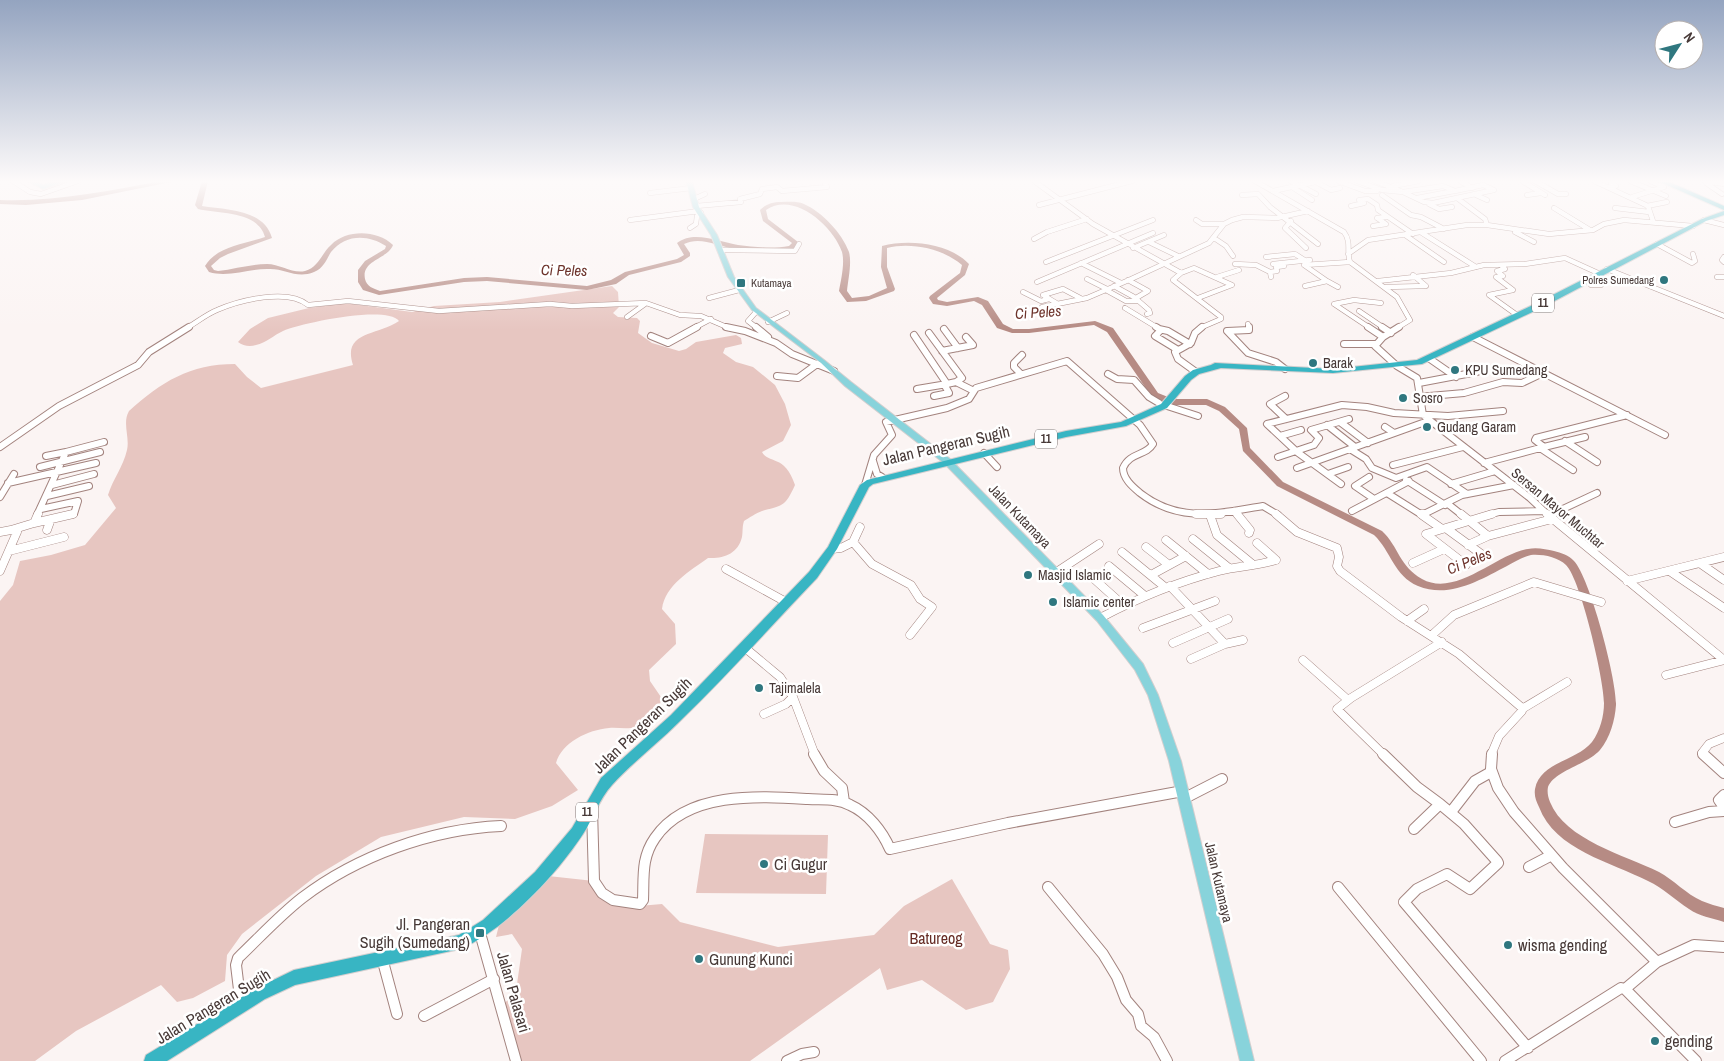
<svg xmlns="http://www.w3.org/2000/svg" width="1724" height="1061" font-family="'Archivo Narrow',sans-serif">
<rect width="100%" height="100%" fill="#fbf4f3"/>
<path fill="#e7c6c1" d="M612,286L618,292L619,307L613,313L618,317L637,318L640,321L638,333L652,343L679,351L686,349L696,342L736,335L741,338L742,344L725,348L723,353L736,362L753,367L775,385L785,404L791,425L783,441L762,452C768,464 785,454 795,485C785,507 783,505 762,511C756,513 749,518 744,521C742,527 743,532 742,537C738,554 723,559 708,558C690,571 665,585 662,609L675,624L676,644L649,670L650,681L663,700L636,727C626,730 618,727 609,728C588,730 562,742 556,763L578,790L552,806L515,819L464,817L381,837L316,876L242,934L227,955L225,981L193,998L177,1002L161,985L76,1031L35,1061H0V601L13,585L20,561L51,555L85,545L116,508L108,495C113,479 123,467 127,450C130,437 122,423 129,411C161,382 190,364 235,364L247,377L261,388L353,365C342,331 377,336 399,321C386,305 302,323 283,331C274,335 266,343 256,345C250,347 243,346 238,342L250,329L268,318L309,308L345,303L412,312L434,306L500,302Z
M705,834L828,835L826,894L696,893Z
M539,875L594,881L618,901L639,906L662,904L680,922L778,947L874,935L904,906L952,879L990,944L1008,950L1010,969L993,1002L966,1010L922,980L887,990L880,968L750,1061H516L502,1006L516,991L522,949L512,934L496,937L503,909Z"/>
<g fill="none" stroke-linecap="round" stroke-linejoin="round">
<path fill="#b68b84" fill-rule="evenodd" d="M161,181H176L82,200L26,205L0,204V200C55,202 107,191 161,181Z
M202,181H208L202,206C227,210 264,209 272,238L228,254L220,258L211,266L214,270L218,271C235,269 251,264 267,264C280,264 293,274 305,271C319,267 321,254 331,245C347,229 377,230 393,245C388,259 361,260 365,279C367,287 373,288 380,291L464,278L487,277L587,286L611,280L625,272L677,259L684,255L677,243C694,230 719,242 738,245C755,247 772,249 789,246L792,243L763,221L760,210C766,204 773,202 781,202C789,202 797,201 804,204C822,212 842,233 849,252C852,263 848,280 847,291L852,298L869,296L887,288L881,267L882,246C909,239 949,243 969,264L965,275L937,298L938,300L947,302L978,297L988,301L1003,324L1013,329H1029L1095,321L1113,328L1158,393L1173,399H1207L1225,407L1247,428L1250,448L1283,482L1382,531C1399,547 1399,566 1422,579C1456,598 1496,554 1528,549C1536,547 1546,549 1554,551C1561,553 1569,555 1574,561C1590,578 1617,680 1616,705C1615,720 1610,738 1600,750C1588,764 1554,771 1548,787C1547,792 1548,797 1550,802C1565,840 1625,855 1659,872C1674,880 1686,894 1702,901C1709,904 1717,906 1724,908V922C1712,918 1699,916 1689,909C1675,900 1663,888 1648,881C1611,862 1555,850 1539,807C1536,801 1534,796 1535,789C1540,762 1577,761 1592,742C1600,731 1604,716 1604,703C1604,680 1581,580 1566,565C1558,557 1542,554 1531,555C1523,557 1514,562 1507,566C1480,580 1449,599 1418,586C1394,576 1391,551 1374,535L1277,486L1243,451L1239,429L1219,411L1206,405H1172L1152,397L1107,332L1094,325L1029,333H1012L997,328L982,305L974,301L947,306L933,304L929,298L930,296L960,273L962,265C943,249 912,242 887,248V267L895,289L894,291L866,301L847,302L839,291C841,280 845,263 842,252C833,226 794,191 766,210L768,219L798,242L799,243L793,249C774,254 754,252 734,249C718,246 700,236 684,244L690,253V256L681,262L629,275L616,284L587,290L487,281L464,282L379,295L363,290L358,282V270L365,261L385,249L386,246C368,234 345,234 331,252C326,260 324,268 314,272C297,279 286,269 270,269C249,268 229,278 209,272L205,266C217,246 245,244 265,237C258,211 220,214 198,209L195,205Z"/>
<defs>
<path id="minor-far3" d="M13,181L30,192L41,194L78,181
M1034,181L1093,224L1181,273L1173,280L1221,317V319L1200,328
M1255,181L1344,232C1352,243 1346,251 1350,262L1397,297L1410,320L1397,328
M1291,181L1316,194
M1314,181L1331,190L1340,188
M1338,181L1365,191H1377
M1357,181L1382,190L1403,192
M1375,181L1403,192
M1460,181L1472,188
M1522,181L1545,195
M1535,181L1558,194H1566
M1594,181L1648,206L1653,221
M1630,181L1666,196
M1705,181L1724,184
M1706,183L1722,194
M1483,185L1494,190L1433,203L1424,202L1403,192L1443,186L1455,191Z
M1393,186L1419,181
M1292,187L1312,200
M1609,187L1616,186L1611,183L1613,182
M1273,191L1315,182
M650,193L691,188
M1242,195L1258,194L1270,207L1318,244
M1382,195L1411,215L1421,217L1444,229
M1476,195L1487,200
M1527,195L1541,193
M1632,197L1664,187L1650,181
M1417,198L1454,191
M1457,198L1485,219L1487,225
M694,199L705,194
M1429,204L1439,209L1452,207
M1039,205L1132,181
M696,206L741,202L740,199L760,194L762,189L777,187L782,191L827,187L824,181
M1351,206L1364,203L1359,200L1368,199L1377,205L1378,210L1413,234
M1647,206L1667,202
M1554,208L1590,230
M1615,208L1649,212
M630,220L699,211
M1196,220L1202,224H1224
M1704,220L1724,225
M1291,221L1285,228L1306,248
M1373,226L1386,224L1377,218L1386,217
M690,228L696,224L697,216L701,213
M1515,232L1534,242
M1422,233L1476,267
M1405,235L1444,262
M1214,238L1226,246L1233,256
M1034,239L1047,232L1087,219
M1149,242L1178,256
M1657,244L1692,263L1695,261L1693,254
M1133,248L1164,235
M721,250L795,251L799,244
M1348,254L1368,240L1467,225H1487L1549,234L1593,230L1604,224L1624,220L1693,226
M1266,257L1295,254L1306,261
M1724,257L1722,260L1724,262
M1046,262L1153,220
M1081,263L1121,283
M1235,264L1256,265L1270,272L1271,277
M1273,264L1310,260
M1501,265L1505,269L1497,271L1503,276L1496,277L1513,290L1489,295L1517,315
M1607,269L1724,316
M1270,272L1277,271L1276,267L1284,266
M1181,273L1194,268L1232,285L1198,298
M1217,277L1239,270
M1717,277H1724
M1087,279L1107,289
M1588,279L1601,285H1591
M1128,280L1148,291L1136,298
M1327,281L1338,287
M1378,281L1451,273L1484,265L1525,264L1565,258L1598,273
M1037,282L1153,233
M1114,286L1134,297L1149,310L1150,313L1147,314
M1305,286L1327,281L1304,265L1350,262
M1386,287L1426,286L1413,275
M1106,290L1126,301H1138
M1023,292L1041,301L1049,299
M709,298L739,290
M1058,304L1043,295L1063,289L1082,299
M1042,307L1087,298L1129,280L1209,243L1224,224L1232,220L1243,217L1277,218L1308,211
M1125,308L1158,328
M1359,311L1384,328
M756,312L748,321L757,328
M627,317L645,304
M768,322L787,313
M1248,324L1249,328
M187,328C197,322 207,314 217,310C240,300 288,288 308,305L348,301L439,311L550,304L572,306L646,303L680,315L701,316L729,328
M694,328L711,319
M1370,328L1334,304L1354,300L1381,303"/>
<path id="minor-far2" d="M726,327L745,331L776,343L792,354L834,371
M756,327L768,337
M1156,327L1161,330L1155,336L1178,350
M1249,327V330L1227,331L1248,353L1276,362L1285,369
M1368,327L1383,337
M1382,327L1391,333
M1399,327L1383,337L1375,346L1397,366L1417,378L1423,415L1530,498L1548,515
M944,329L958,348
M1159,329L1168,331L1190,344
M929,333L962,378L956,382L974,391
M914,335L947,384L956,382
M651,336L668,343L697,327
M1473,337L1665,435
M1344,344H1376
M942,351L973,345L966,337
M1430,359L1456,377
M1196,372L1178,359L1175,352L1191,343L1195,333L1202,327
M1020,373L1014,367V363L1022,355
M1108,374L1117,379L1134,380L1149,397L1159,403
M777,376L798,378L817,364
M1419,383L1477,372
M917,389L947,384
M934,396L949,393L944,384
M1285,396L1270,404L1286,419
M1418,397L1464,393L1503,382L1522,383L1543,373
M1164,405L1198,416
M1340,422L1368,443
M1327,425L1355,447
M1385,427L1394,433
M1280,436L1301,430
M1565,441L1597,462
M0,447L59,406L138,365L149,352L189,327
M1544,447L1585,437
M1540,448L1573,470
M1350,449L1366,459L1372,468L1396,478L1427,467L1467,494
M984,453L997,467
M46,456L66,452
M1278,457L1314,445L1319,438L1311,430L1349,419
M873,461L877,474L882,477
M1484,463L1544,447L1535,440L1536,438L1627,415
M1393,465L1463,447
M40,467L100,452
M1297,468L1428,421
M1328,474L1348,467
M1369,477L1355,486L1374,499
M1406,480L1445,505
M8,483L96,463
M1341,484L1297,452L1267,424L1342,405L1367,407L1394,413L1448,416L1503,411
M1451,484L1495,471
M52,485L94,474
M865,485L874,455L892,435L886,422L947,408L969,399L976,388L1067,361L1140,425L1153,444C1146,456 1130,452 1123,468C1123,479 1133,487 1140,493C1180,524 1219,513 1263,506L1278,515
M1387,493L1422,515L1462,495L1514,485
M47,496L89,486
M0,497L14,474
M1448,504L1462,515
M41,509L78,501L74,514L68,515
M1234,511L1238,515
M1352,511L1409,481
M37,515L66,452L104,442
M1488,515L1499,512L1544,511
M1550,515L1597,493"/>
<path id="minor-far1" d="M1196,514H1221
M1237,514L1250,530L1249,533
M1276,514L1297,532L1337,548L1339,557L1337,566L1340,571L1401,617L1459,654L1521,707L1522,711L1499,736L1491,755
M1421,514H1424
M1461,514L1488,536
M1547,514L1724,660
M1210,515L1217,535L1251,563
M1422,515L1442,529
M1549,516L1553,514
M34,523L73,514
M1447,529L1484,556
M11,530L34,523L38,514
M47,530L51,519
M0,532L11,530L17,532L0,571
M1193,539L1229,568
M1166,540L1208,574
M853,542L860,527
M1257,543L1276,560
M1468,545L1488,536L1552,519
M1146,547L1169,565
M832,549L841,548L853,542L872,564L911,585L920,599L932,607L910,635
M9,551L64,537
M1122,552L1166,588
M1413,563L1444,549
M1701,564L1724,580
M1466,565L1426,534L1492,514
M1109,566L1145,596
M726,569L786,602
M1671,572L1724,608
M1055,573L1099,544
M1151,575L1186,556
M1093,578L1123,605
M1627,581L1724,557
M1170,586L1225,644L1243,640
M1100,618C1138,598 1177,582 1219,571C1238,566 1258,566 1276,560
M1407,621L1424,609
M1143,628L1215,601
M1432,635L1454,615L1534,582L1601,602
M1173,643L1228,619
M744,647L780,677L793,697L786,704L764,714
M1191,659L1225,644
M1303,660L1348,700
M1666,675L1724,660
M793,697L815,755
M1522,709L1567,682
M1384,755L1337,709L1351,698L1442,642
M1704,755L1702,753L1709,744L1724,738"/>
<path id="minor" d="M814,754L824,771L842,788L844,802
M1383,754L1417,787L1440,804
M1492,754L1491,769L1498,788L1514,812L1563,868L1657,962
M1703,754L1724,773
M1724,795L1719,800L1724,807
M1185,798L1222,779
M592,809L594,881L602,893L613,900L640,904L643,900C644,877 641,858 655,838C687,791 759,796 808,799C822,800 837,798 850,805C868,813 882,831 890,849L1008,823L1183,791
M1451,812L1475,781L1491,772
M1675,822L1709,812L1724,811
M1414,829L1440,804L1464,824L1497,861L1498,863L1470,889L1447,874L1417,889L1404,902L1528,1048
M1529,867L1550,856
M1048,887L1103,954L1117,977L1126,1000L1138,1014L1141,1026L1154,1037L1167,1061
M1338,887L1481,1061
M480,933L516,1061
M382,958L397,1014
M1625,989L1696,1061
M241,1006L236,965L238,958C259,938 279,916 302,898C357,856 432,829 501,826
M424,1016L494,979
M787,1061L802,1054L814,1052
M1505,1061L1621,988L1625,989L1657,962L1694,945L1724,947"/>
<path id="major" d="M28,181H35L43,185L57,181H66L43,189Z
M686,181H692L699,207L717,235L734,277L756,308L824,360L851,382L950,459L1103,615L1143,664L1158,695L1181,761L1254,1061H1240L1169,761L1148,695L1135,670L1097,621L944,463L845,386L820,362L752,310L728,277L711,235L693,207Z"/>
<path id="highway" d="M1658,181H1667L1724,206V210Z
M1724,211V215L1706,221L1543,307L1422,364L1333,373L1221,368L1199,374L1191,380L1167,408L1126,426L1066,437L873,484L869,487L837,549L817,578C771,626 726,677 678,723C657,744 632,763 612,785C599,799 593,819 583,834C557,874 504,931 460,949L295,985L265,999L167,1061H144L146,1055L255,989L294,970L459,935L483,920L535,872L572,828L601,778L671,715L809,572L828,547L860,485L867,480L1066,431L1121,422L1161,404L1185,376L1193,370L1211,365L1215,363L1333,369L1417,360L1537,303L1702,219Z"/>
</defs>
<use href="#minor-far3" stroke="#a3837e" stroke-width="5.5"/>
<use href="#minor-far2" stroke="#a3837e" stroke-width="8"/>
<use href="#minor-far1" stroke="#a3837e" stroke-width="9"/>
<use href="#minor" stroke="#a3837e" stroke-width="12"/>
<use href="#major" stroke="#d3cfcf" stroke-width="2"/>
<use href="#highway" stroke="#d3cfcf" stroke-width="2"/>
<use href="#minor-far3" stroke="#fff" stroke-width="4.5"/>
<use href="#minor-far2" stroke="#fff" stroke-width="6"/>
<use href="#minor-far1" stroke="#fff" stroke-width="8"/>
<use href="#minor" stroke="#fff" stroke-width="10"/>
<use href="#major" fill="#88d3db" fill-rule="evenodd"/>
<use href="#highway" fill="#38b5c3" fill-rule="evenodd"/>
</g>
<linearGradient id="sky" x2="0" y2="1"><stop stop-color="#94a4c0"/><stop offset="0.55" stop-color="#fdfafa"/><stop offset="1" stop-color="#fdfafa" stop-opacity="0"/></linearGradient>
<rect width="1724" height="330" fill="url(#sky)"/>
<g fill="#2f777f" stroke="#fff" stroke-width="2">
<circle cx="1664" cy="280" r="5"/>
<rect x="736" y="278" width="10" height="10" rx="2.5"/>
<circle cx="1313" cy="363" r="5"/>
<circle cx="1455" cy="370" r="5"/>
<circle cx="1403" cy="398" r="5"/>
<circle cx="1427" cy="427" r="5"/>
<circle cx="1028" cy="575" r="5"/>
<circle cx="1053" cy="602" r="5"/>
<circle cx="759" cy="688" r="5"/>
<circle cx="764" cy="864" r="5"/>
<rect x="475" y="928" width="10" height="10" rx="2.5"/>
<circle cx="1508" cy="945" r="5"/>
<circle cx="699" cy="959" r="5"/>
<circle cx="1655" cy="1041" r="5"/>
</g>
<g text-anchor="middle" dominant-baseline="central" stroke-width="5" stroke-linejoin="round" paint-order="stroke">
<g font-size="11" fill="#473937" stroke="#fff" text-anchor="end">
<text x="1654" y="280">Polres Sumedang</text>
<text x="751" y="283" text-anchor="start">Kutamaya</text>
</g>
<g fill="#fff" stroke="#7e7473" stroke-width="1">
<rect x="1532" y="293.5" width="22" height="19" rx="4"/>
<rect x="1035" y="429.5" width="22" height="19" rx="4"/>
<rect x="576" y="802.5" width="22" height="19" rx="4"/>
</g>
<g font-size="12" font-weight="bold" fill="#473937">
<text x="1543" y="303">11</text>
<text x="1046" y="439">11</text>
<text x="587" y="812">11</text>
</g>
<g font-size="14" fill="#473937" stroke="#fff" text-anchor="start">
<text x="1323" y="363">Barak</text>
<text x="1465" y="370">KPU Sumedang</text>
<text x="1413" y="398">Sosro</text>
<text x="1437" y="427">Gudang Garam</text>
<text x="1038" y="575">Masjid Islamic</text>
<text x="1063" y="602">Islamic center</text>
<text x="769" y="688">Tajimalela</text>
</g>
<g font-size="14" fill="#473937" stroke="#fff">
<text transform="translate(1558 508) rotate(40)">Sersan Mayor Muchtar</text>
<text transform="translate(1020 516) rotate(46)">Jalan Kutamaya</text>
<text transform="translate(1219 882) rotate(77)">Jalan Kutamaya</text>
</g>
<g font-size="15" font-style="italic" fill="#6d332b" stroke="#fff">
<text transform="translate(564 270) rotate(1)">Ci Peles</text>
<text transform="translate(1038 312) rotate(-4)">Ci Peles</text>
<text transform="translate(1469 561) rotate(-22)">Ci Peles</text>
</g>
<g font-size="16" fill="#473937" stroke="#fff">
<text transform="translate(946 445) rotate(-13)">Jalan Pangeran Sugih</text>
<text transform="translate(642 725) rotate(-44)">Jalan Pangeran Sugih</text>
<text transform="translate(514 992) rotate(74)">Jalan Palasari</text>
<text transform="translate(213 1006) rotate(-31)">Jalan Pangeran Sugih</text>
</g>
<g font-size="16" fill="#473937" stroke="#fff" text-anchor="start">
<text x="774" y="864">Ci Gugur</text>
<text x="470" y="924" text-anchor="end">Jl. Pangeran<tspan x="470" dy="18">Sugih (Sumedang)</tspan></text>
<text x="1518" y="945">wisma gending</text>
<text x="709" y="959">Gunung Kunci</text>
<text x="1665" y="1041">gending</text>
</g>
<g font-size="16" fill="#662c25" stroke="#fff">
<text x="936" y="938">Batureog</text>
</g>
</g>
<g transform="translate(1679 45) rotate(54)"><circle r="24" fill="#ffffff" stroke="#b5b0af"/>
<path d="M0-4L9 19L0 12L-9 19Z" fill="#2f777f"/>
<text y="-8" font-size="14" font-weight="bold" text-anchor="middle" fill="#473937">N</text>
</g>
</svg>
